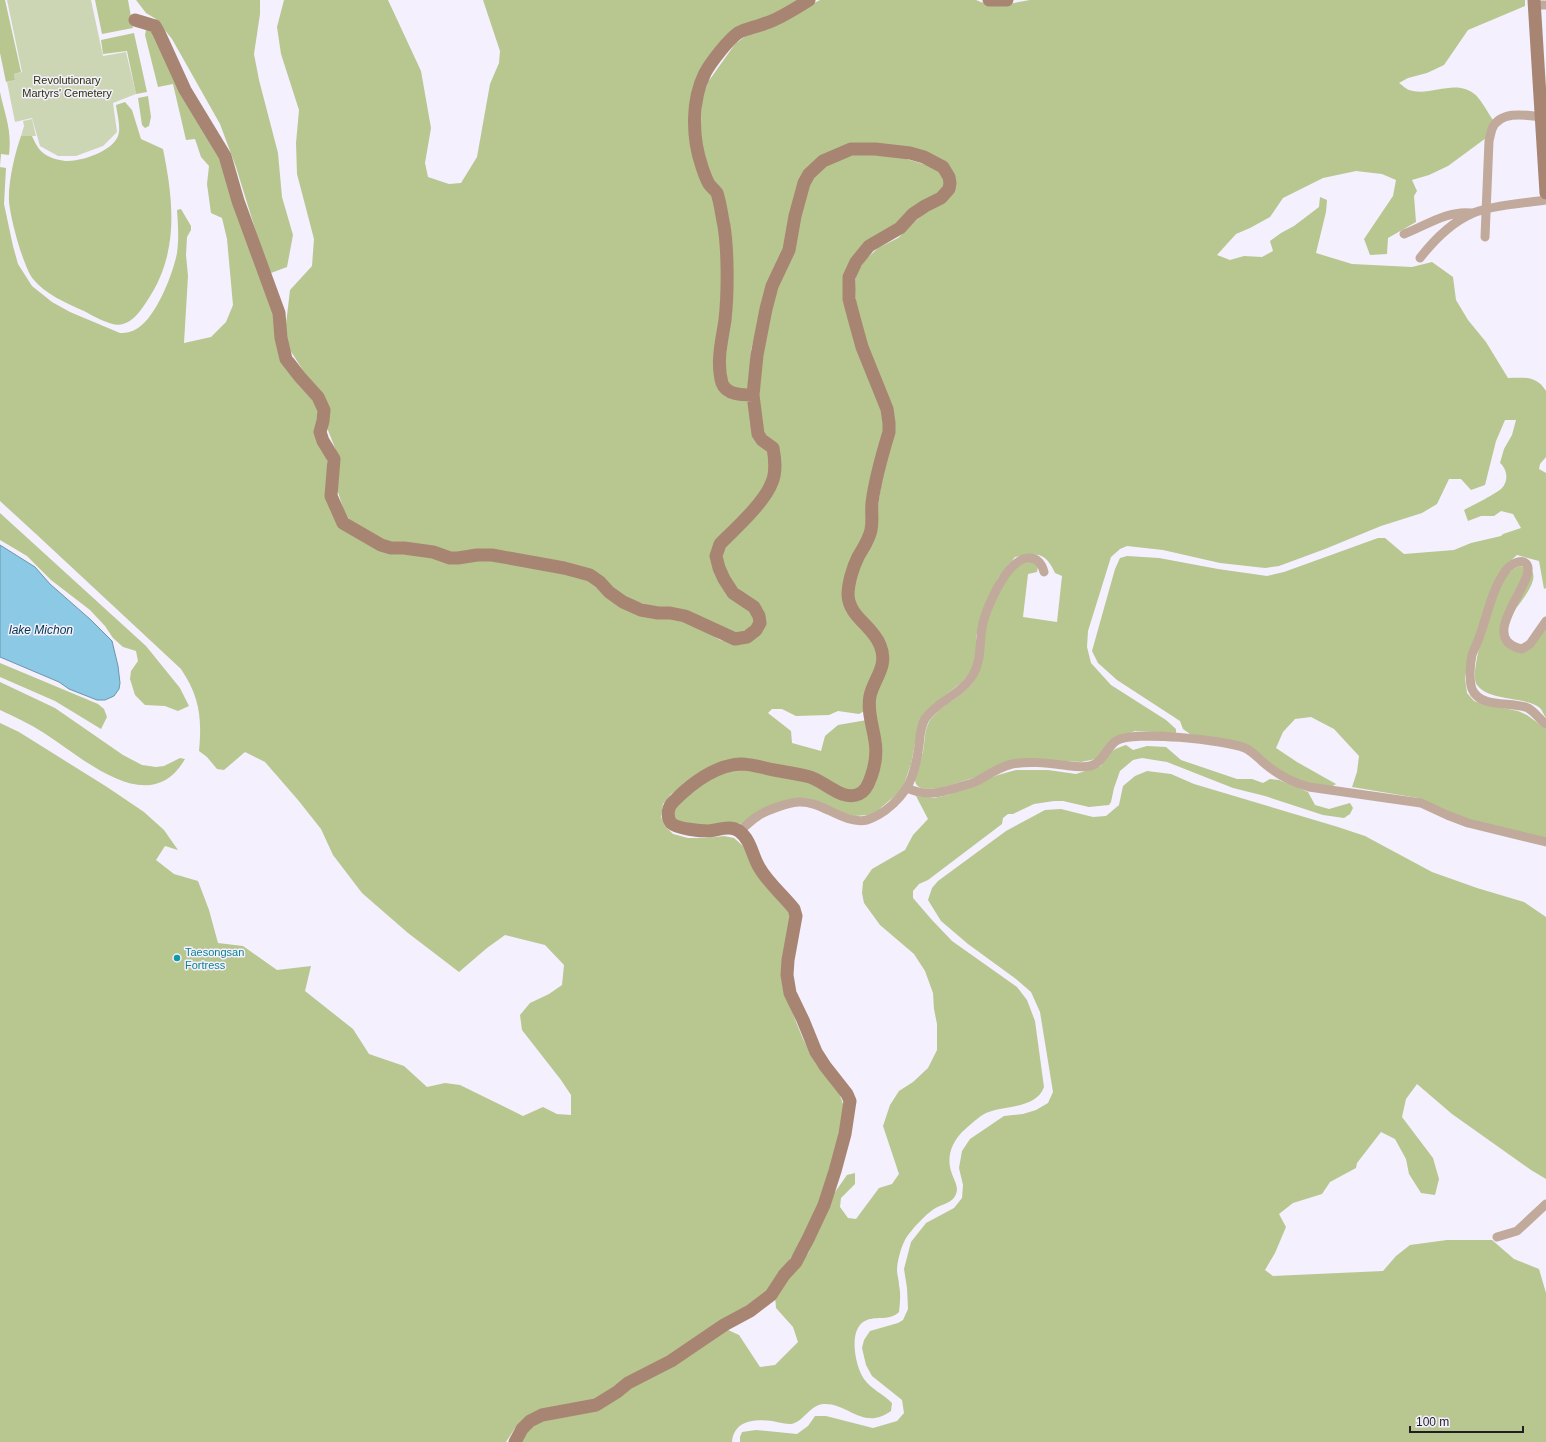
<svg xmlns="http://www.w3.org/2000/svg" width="1546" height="1442" font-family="Arial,sans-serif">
<rect width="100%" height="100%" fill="#f4f0fe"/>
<path fill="#ccd6b4" d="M7,0H91L103,56L126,52L136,94L113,103L117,132L103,146L76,156H58L40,146L32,118L15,122L7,82L15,80L14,74L22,72Z
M32,119L36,136H21L24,126L23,121Z"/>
<path fill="#b8c690" d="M0,0H5L21,72L14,74L15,80L6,82L0,53Z
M95,0H128L133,28L102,34Z
M136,0H260V14L254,54L259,80L278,153L282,197L293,235L287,267L271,273L260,245L236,167L220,124L172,39L156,19L146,13Z
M284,0H388L421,71L431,128L425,163L428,177L449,184L461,183L477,157L490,84L499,63L500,51L483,0H803L754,23L709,61L690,120L714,200L721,234L722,296L717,379L746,398L771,458L768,484L713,555L753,613L755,626L737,634L623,597L605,581L384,542L347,520L335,483L337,453L306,375L290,350L285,333L290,290L312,266L314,239L297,174L296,143L299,110L281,54L277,27Z
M820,0H976C994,9 1012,3 1030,0H1525V6L1468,30L1444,65L1427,73L1408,78L1399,83C1402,85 1406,89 1409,90C1430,97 1454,79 1473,93C1480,97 1488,113 1493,120L1486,138L1448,166L1429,175L1412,180L1417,191L1414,196L1416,222L1388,238L1387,254L1370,255L1364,239L1393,196L1396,180L1382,174L1356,171L1323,178L1283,198L1270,217L1250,228L1236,234L1217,255L1230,260L1244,256L1262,257L1273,251L1270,241L1281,233L1294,226L1319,207L1320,197L1327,200L1326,212L1316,253L1352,264L1412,267L1432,262L1453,277L1456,300L1468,320L1486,342L1508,378C1524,378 1536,375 1546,391V457L1540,464L1539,469L1546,473V588L1544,589L1539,561L1517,555L1503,568L1469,655L1465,678L1467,693L1474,701L1483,704L1518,711L1527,715L1546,729V838L1466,819L1418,798L1352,787L1357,772L1359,756L1334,729L1311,717L1295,719L1283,732L1276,748L1297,762L1336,784L1331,787L1308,783L1286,776L1261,756L1190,734L1183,729L1180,721L1117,680L1098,663L1092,651L1115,569L1120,558L1127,556L1159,558L1218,569L1267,576L1284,572L1378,538H1385L1404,554L1454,550L1471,543L1501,536L1503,534L1521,528L1513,514L1501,511L1494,516H1481L1468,521L1464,510C1473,505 1496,494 1502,488C1509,480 1507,469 1500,463L1504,449L1512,435L1516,420H1505L1496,441L1485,485L1471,490L1461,479H1449L1437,504L1422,513L1381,526L1325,549L1279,566L1265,568L1220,563L1163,550L1127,546L1120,549L1111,557L1088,631L1087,647L1091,663L1111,685L1166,720L1176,729V733L1135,731L1124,735L1096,759L1081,762L1034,759L941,788C902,793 917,775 923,752C925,742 924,731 929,722C941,703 968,696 977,676C985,660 981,643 986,626C989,612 1006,572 1018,565C1022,563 1028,562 1033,561L1038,566L1037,572L1028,574L1023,617L1057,622L1062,576L1055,573C1045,551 1036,553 1015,557L998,578L980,620L976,637V658L971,672L961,683L944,696L919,723L911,764L902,790L877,811L868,815L855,816L844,813L818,801L806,798L743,824L732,823L703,828L673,819L675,806L700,785L728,770L741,768L809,780L845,798L873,781L874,698L886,659L854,607L852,591L877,514L881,486L890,446L856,309L855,290L856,274L864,261L878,248L898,238L925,212L941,204L950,168L886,145L822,158L789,232L763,305L751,350L749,388L736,392L724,378L730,309L712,180L700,144L702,100L708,82L735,44L747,35L771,26Z
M151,28L220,154L275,308L279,350L314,399L318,409L327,454L328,485L356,536L477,559L572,573L673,618L706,631L720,640L733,643L763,627C757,617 752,607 745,598C732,581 717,569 725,546L778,467L764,437L759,396L762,357L773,294L807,187L817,172L826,164L859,153L893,155L937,168L948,186L926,202L847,274L886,420L869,521L846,593L879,653L866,710L859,714L838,711L829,715L796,716L782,709H772L768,713L791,731L792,743L821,751L825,736L838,725L867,720L870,737V770L855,793L756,761L697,778L671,794L663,804L661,817L665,826L673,834L688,838H706L724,836L734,838L743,846L753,863L790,912L788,1002L803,1039L816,1064L840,1095L844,1107L843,1118L824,1193L801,1243L766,1293L671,1355L594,1400L515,1428L506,1442H0V723L19,732L107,787L144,812L164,830L178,850L165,846L156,860L174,874L198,881L209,910L218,943L243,946L277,970L311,966L305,991L353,1029L369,1054L404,1066L427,1087L445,1083L460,1085L523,1116L543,1107L557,1114L571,1115V1095L561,1080L522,1030L520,1015L530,1003L549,994L562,985L564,965L545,945L505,935L487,948L459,972L408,933L362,893L333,855L321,829L298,800L265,762L245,752L224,770L217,769L207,757L199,751C202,719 200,697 181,669L36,534L0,501V167L6,168L4,204L13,246L18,264L32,286L52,302L70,312L120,333C127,333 132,332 138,328C156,317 173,274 177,253C179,239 178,224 177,210L181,209L191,226V230L187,237L186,255L188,276L184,343L211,337L226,322L233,305L227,239L222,218L211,213L207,184L209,166L201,157L195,139L186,140L173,84L158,87L145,35L146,30Z
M134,33L147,92L136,94L127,51L103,54L101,40Z
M0,92C5,116 12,129 9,155L1,154L0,166Z
M148,96L151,117L149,126L145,128L142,125L138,98Z
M125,102L132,110L141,139L163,149C174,203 179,254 147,301C141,310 134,321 123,324C114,328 93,316 84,311C66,303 45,294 33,279C23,266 10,217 9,201C8,182 15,153 21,136H32C36,145 40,153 50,157C54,159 63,161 68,161C83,161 117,150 119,132C120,124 117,113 116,105Z
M0,513L146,646L180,688L189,706L178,711L165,706L145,705L135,695L130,679L131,671L138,661L136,651L123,647L113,638L105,626L90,610L51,580L27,556L0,540Z
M1520,566C1523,567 1527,567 1529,568C1543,577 1520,602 1515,610C1511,617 1508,626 1505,633L1518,652L1546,628V718C1544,715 1542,710 1540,708C1526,696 1490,702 1477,685C1467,673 1495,596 1502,582C1506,575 1513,568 1520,566Z
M0,663L98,704L104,709L107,717L101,729L55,701L0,677Z
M0,682L55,708L123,755L142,765L156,767L164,766L180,758L185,759C150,821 82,757 44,733C30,724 15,717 0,710Z
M1126,745L1133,750L1147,746L1166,747L1181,760L1237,779H1252L1263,783L1270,779L1279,780L1308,792L1315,805L1329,809L1350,803L1353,808L1350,814L1344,818L1323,815L1265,796L1233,788L1167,762L1142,758L1133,760L1120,771L1114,788L1111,802L1109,805L1089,807L1063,801H1054L1034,804L1013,814H1008L1003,818L1002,824L928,880L919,884L913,891V898L932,920L952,941L1017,987L1027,1000L1035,1021L1044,1087C1036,1109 1005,1105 986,1113C978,1117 969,1126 962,1132C951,1144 946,1158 952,1174C954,1180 959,1187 956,1194C953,1203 942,1204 934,1209C925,1215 910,1231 905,1240C901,1247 897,1262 897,1270C897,1275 899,1280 899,1285C901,1294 900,1303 899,1312C890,1321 877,1316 867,1320C847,1327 855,1366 864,1379C871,1389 883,1394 892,1403L891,1411C864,1431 848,1403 824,1404C809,1405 804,1422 791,1424C785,1424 778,1422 772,1421C755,1419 734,1420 732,1442H520L525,1431L542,1421L640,1382L726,1329L739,1335L760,1367L775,1365L798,1342L793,1327L776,1308L775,1296L809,1252L817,1228L828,1202L847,1175L855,1173V1184L841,1198L840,1207L848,1218L856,1219L879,1188L892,1184L899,1174L883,1126L890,1105L899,1091L913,1082L928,1068L937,1050V1024L934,1009L933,993L925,971L914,954L880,925L864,903L862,893L863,882L872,869L905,850L913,835L928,819L916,796L934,798L948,795L998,775L1016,770H1048L1076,774L1101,766C1109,752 1111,750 1126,745Z
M1147,771L1171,774L1194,784L1338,827L1365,836L1432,872L1477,888L1524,902L1546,917V1179L1531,1170L1452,1114L1417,1084L1406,1099L1402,1117L1433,1158L1439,1179L1435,1195L1421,1193L1409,1174L1406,1159L1395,1139L1381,1132L1357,1163L1356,1168L1330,1182L1322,1194L1293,1203L1279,1214L1286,1227L1275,1253L1265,1270L1273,1276L1383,1271L1396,1256L1410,1245L1447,1240H1492L1514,1259L1539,1269L1546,1293V1442H740V1437L742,1432L756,1430L797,1434L808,1426L815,1416H826L873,1428L897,1421L904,1413L902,1400L872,1376L866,1365L862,1348L864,1340L870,1331L898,1323L903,1320L908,1309L907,1288L904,1269L911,1242L926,1223L954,1208L962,1198L963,1185L959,1168L962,1151L970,1139L1004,1116L1023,1114L1036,1110L1048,1103L1053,1092L1040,1012L1031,992L1016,979L968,944L941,921L928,900L932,888L938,881L1006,831L1045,810L1061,809L1093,817L1106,816L1119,805L1123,786L1135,776Z"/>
<path fill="#8cc9e5" stroke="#6c95ab" d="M0,545L35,567L50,584L91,620L112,641L118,666L120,683L119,689L114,696L105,700H97L69,689L59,682L0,657Z"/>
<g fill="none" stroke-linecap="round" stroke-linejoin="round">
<path stroke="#c1a99c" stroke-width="9" d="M1534,5H1546
M1404,234C1425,226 1448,210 1471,213
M1485,237L1489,141C1490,137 1491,132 1492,129C1500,110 1526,115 1541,117
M1420,258C1434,240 1452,222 1473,213C1492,205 1526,203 1546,200
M1546,621L1530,644L1522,649C1471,638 1546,573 1524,562C1517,560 1507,567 1504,573C1492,590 1487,616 1480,635C1478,642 1474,649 1472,655C1470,664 1469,680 1472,689C1480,709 1512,701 1528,708C1535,712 1539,719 1546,724
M907,788C926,797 940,793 959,787C965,785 971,784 977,781C988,775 999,767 1012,764C1029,761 1046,763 1063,765C1072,766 1081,768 1090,766C1103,763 1106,748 1116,741C1133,730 1226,740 1245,748C1252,751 1258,758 1264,763C1278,775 1291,782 1309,787L1421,803L1447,815L1468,823L1546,842
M740,831C746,826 751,820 758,816C766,810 788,803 798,802C822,800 843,825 867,820C870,819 874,817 878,815C889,809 899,799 906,789C914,776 917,760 919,746C920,737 920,727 925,719C937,701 962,694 973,675C982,659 979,644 982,628C985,609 1007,559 1028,558C1037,557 1042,564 1044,572
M1497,1237L1517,1231L1546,1204"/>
<path stroke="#a78572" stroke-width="13" d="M989,0H1007
M1534,0L1546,193
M135,20L155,26L159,33L185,90L225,156L238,201L279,313L281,338L286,359L300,377L318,397L324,410L323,421L320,432L323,441L334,459L331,496L343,523L381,545L391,548H404L433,552L450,558H458L477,555H492L564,568L590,575L600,582L609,592L623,602L641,610L658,613H670L685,616L735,639L747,637L756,630L760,623L759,616L754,607L733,593L724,579L719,568L716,556L720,544C735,529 765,502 772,482C776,473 775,458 773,448L762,440L758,434L753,395L757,355L766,309L772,286L789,250L795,216L804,183L809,174L823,161L851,149H875L910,153L924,157L943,167L949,177L950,183L949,189L941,198L925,206L913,214L900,228L869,246L856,262L849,277V299L854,318L862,347L887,409L889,423V432C882,455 875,479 872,503C871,512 873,521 871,530C869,540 863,548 858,557C853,567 848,583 848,595C849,617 873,626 880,645C889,666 874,678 870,696C867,711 873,727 875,741C877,753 875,766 871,777C869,783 866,791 859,794C843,802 824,781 810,777C798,774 786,772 774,770C763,768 752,764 741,764C716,765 691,784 674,801C668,806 666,816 671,823C677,829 701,831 709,831C719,830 730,825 739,831C751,840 752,855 759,867C768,883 783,895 794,909L796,916L788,960L787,975L790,993L803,1020L816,1052L825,1066L847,1094L850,1101L845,1134L835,1171L824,1205L808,1239L796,1262L784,1275L771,1295L750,1311L724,1325L671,1361L628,1383L617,1392L596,1405L542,1415L530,1421L522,1429L515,1442
M753,395C743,395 726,395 722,383C716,362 722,340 725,320C728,293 728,252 724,226C722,217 720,201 717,193C715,190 711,187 709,184C706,179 704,173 702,167C692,138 691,101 705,73C711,62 728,40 738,33C747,28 757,27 766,23C777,20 798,7 809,0"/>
</g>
<circle fill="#0f9aa8" stroke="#f4f0fe" stroke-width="1.5" cx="177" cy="958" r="4"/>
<g text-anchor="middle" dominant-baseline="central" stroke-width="3" stroke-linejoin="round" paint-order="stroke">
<g font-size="11" fill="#2a3209" stroke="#f4f0fe">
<text x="67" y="80">Revolutionary<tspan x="67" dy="13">Martyrs' Cemetery</tspan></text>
</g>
<g font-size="11" fill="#0d838f" stroke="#f4f0fe" text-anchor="start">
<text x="185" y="952">Taesongsan<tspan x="185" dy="13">Fortress</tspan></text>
</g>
<g font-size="12" font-style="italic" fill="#01384c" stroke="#f4f0fe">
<text x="41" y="630">lake Michon</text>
</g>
</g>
<path d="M1410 1426v6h113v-6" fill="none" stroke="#201d25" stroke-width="2"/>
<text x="1416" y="1426" font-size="12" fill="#201d25" stroke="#f4f0fe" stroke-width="3" paint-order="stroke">100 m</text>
</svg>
